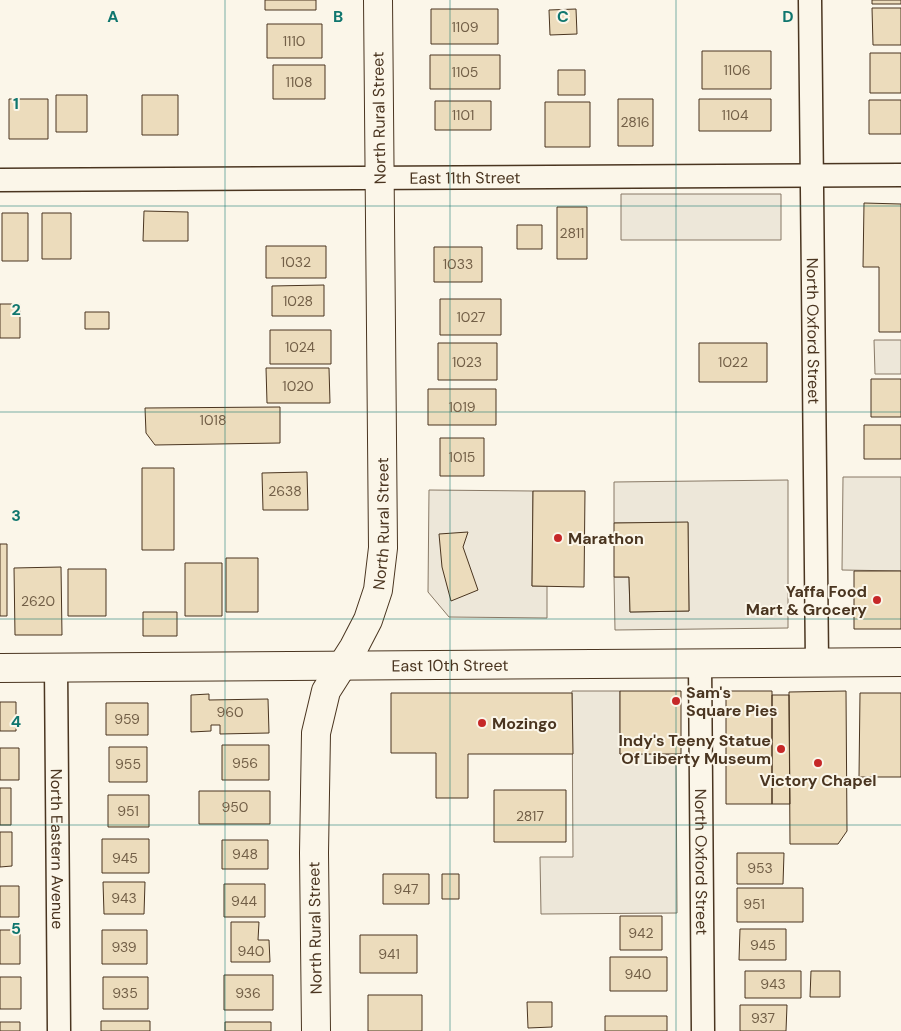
<svg xmlns="http://www.w3.org/2000/svg" width="901" height="1031" font-family="'DM Sans',sans-serif">
<rect width="100%" height="100%" fill="#fbf6e9"/>
<path fill="#ede7d9" stroke="#887966" d="M621,194H781V240H621Z
M874,340H901V374H875Z
M843,477H901V571L842,570Z
M788,480V628L615,630L614,577H629L630,612L689,611L688,523H614V482Z
M429,490L533,491L532,586H547V618L449,617L428,592Z
M572,691H620V754H676L677,913L541,914L540,857H573Z"/>
<path fill="#ecdcbc" stroke="#4a3520" d="M265,0H316V10H265Z
M872,0H901V4H872Z
M872,8H901V45H873Z
M431,9H498V44H431Z
M576,9L577,34L550,35L549,10Z
M267,24H322V58H267Z
M702,51H771V89H702Z
M870,53H901V93H870Z
M430,55H500V89H430Z
M273,65H325V99H273Z
M558,70H585V95H558Z
M56,95H87V132H56Z
M142,95H178V135H142Z
M9,99H48V139H9Z
M618,99H653V146H618Z
M699,99H771V131H699Z
M869,100H901V134H869Z
M435,101H491V130H435Z
M545,102H590V147H545Z
M864,203L901,204V332H879V267H863Z
M557,207H587V259H557Z
M144,211L188,212V241H143Z
M2,213H28V261H2Z
M42,213H71V259H42Z
M517,225H542V249H517Z
M266,246H326V278H266Z
M434,247H482V282H434Z
M324,285V316H272V286Z
M440,299H501V335H440Z
M0,304H20V338H0Z
M85,312H109V329H85Z
M270,330H331V364H270Z
M438,343H497V380H438Z
M699,343H767V382H699Z
M266,368H329L330,403H267Z
M871,379H901V417H871Z
M428,389H496V425H428Z
M280,407V443L155,445L146,433L145,408Z
M864,425H901V459H864Z
M440,438H484V476H440Z
M142,468H174V550H142Z
M307,472L308,510H263L262,473Z
M533,491H585L584,587L532,586Z
M688,522L689,611L630,612L629,577H614V523Z
M468,532L463,547L478,590L451,601L442,567L439,534Z
M0,544H7V616H0Z
M226,558H258V612H226Z
M185,563H222V616H185Z
M61,567L62,635H15L14,568Z
M68,569H106V616H68Z
M854,571H901V629H854Z
M143,612H177V636H143Z
M620,691H681V754H620Z
M726,691H772V804H726Z
M846,691L847,831L838,844H790L789,692Z
M391,693H572L573,754H468V798H436V753H391Z
M860,693H901V777H859Z
M209,694V700L268,699L269,733L220,734V725H211V731L191,732V695Z
M772,695H789L790,804H772Z
M0,702H16V731H0Z
M106,703H148V735H106Z
M222,745H269V780H222Z
M109,747H147V782H109Z
M0,748H19V780H0Z
M0,788H11V825H0Z
M494,790H566V842H494Z
M199,791H270V824H199Z
M108,795H149V827H108Z
M0,832H12V866L0,867Z
M102,839H149V873H102Z
M222,840H268V869H222Z
M737,853H784L783,884H737Z
M383,874H429V904H383Z
M442,874H459V899H442Z
M103,882H145L144,914H104Z
M224,884H265V917H224Z
M0,886H19V917H0Z
M737,888H803V922H737Z
M620,916H662V950H620Z
M231,922H259L258,940H269L270,962H231Z
M740,929H786V960H739Z
M0,930H20V964H0Z
M102,930H147V964H102Z
M360,935H417V973H360Z
M610,957H667V991H610Z
M745,971H801V998H745Z
M811,971H840V997H810Z
M224,975H273V1010H224Z
M0,977H21V1009H0Z
M103,977H148V1009H103Z
M368,995H422V1031H368Z
M527,1002H552V1027L528,1028Z
M740,1005H787L786,1031H740Z
M605,1016H667V1031H605Z
M101,1021H150V1031H101Z
M0,1022H20V1031H0Z
M225,1022H271V1031H225Z"/>
<g fill="none" stroke-linecap="round" stroke-linejoin="round">
<defs>
<g id="street">
<path id="s1" d="M810,0L817,662"/>
<path id="s2" d="M0,180L901,175"/>
<path id="s3" d="M700,663L703,1031"/>
<path id="s4" d="M56,667L59,1031"/>
</g>
<g id="secondary">
<path id="s5" d="M0,668L901,662"/>
<path id="s6" d="M316,1031L314,853L316,733L326,691L354,647L368,620L378,590L383,548L378,0"/>
</g>
</defs>
<use href="#street" stroke="#4a3520" stroke-width="25"/>
<use href="#secondary" stroke="#4a3520" stroke-width="30"/>
<use href="#street" stroke="#fbf6e9" stroke-width="22"/>
<use href="#secondary" stroke="#fbf6e9" stroke-width="28"/>
</g>
<path fill="none" stroke="#0f766e" stroke-width="1" stroke-opacity="0.55" d="M225,0V1031M450,0V1031M676,0V1031M0,206H901M0,412H901M0,619H901M0,825H901"/>
<g fill="#c62828" stroke="#fbf6e9" stroke-width="2">
<circle cx="558" cy="538" r="5"/>
<circle cx="877" cy="600" r="5"/>
<circle cx="676" cy="701" r="5"/>
<circle cx="482" cy="723" r="5"/>
<circle cx="781" cy="749" r="5"/>
<circle cx="818" cy="763" r="5"/>
</g>
<g text-anchor="middle" dominant-baseline="central" stroke-width="4" stroke-linejoin="round" paint-order="stroke">
<g font-size="14" fill="#725f47">
<text x="465" y="27">1109</text>
<text x="294" y="41">1110</text>
<text x="737" y="70">1106</text>
<text x="465" y="72">1105</text>
<text x="299" y="82">1108</text>
<text x="463" y="115">1101</text>
<text x="735" y="115">1104</text>
<text x="635" y="122">2816</text>
<text x="572" y="233">2811</text>
<text x="296" y="262">1032</text>
<text x="458" y="264">1033</text>
<text x="298" y="301">1028</text>
<text x="471" y="317">1027</text>
<text x="300" y="347">1024</text>
<text x="467" y="362">1023</text>
<text x="733" y="362">1022</text>
<text x="298" y="386">1020</text>
<text x="462" y="407">1019</text>
<text x="213" y="420">1018</text>
<text x="462" y="457">1015</text>
<text x="285" y="491">2638</text>
<text x="38" y="601">2620</text>
<text x="230" y="712">960</text>
<text x="127" y="719">959</text>
<text x="245" y="763">956</text>
<text x="128" y="764">955</text>
<text x="235" y="807">950</text>
<text x="128" y="811">951</text>
<text x="530" y="816">2817</text>
<text x="245" y="854">948</text>
<text x="125" y="858">945</text>
<text x="760" y="868">953</text>
<text x="406" y="889">947</text>
<text x="124" y="898">943</text>
<text x="244" y="901">944</text>
<text x="754" y="904">951</text>
<text x="641" y="933">942</text>
<text x="763" y="945">945</text>
<text x="124" y="947">939</text>
<text x="251" y="951">940</text>
<text x="389" y="954">941</text>
<text x="638" y="974">940</text>
<text x="773" y="984">943</text>
<text x="125" y="993">935</text>
<text x="248" y="993">936</text>
<text x="763" y="1018">937</text>
</g>
<g font-size="16" fill="#4a3520" stroke="#fbf6e9">
<text transform="translate(379 118) rotate(-91)">North Rural Street</text>
<text stroke="none"><textPath href="#s2" startOffset="465">East 11th Street</textPath></text>
<text stroke="none"><textPath href="#s1" startOffset="331">North Oxford Street</textPath></text>
<text stroke="none"><textPath href="#s6" startOffset="522">North Rural Street</textPath></text>
<text stroke="none"><textPath href="#s5" startOffset="450">East 10th Street</textPath></text>
<text stroke="none"><textPath href="#s4" startOffset="182">North Eastern Avenue</textPath></text>
<text stroke="none"><textPath href="#s3" startOffset="199">North Oxford Street</textPath></text>
<text transform="translate(315 928) rotate(-91)">North Rural Street</text>
</g>
<g font-size="16" font-weight="bold" fill="#4a3520" stroke="#fbf6e9" text-anchor="start">
<text x="568" y="538">Marathon</text>
<text x="867" y="591" text-anchor="end">Yaffa Food<tspan x="867" dy="18">Mart &amp; Grocery</tspan></text>
<text x="686" y="692">Sam's<tspan x="686" dy="18">Square Pies</tspan></text>
<text x="492" y="723">Mozingo</text>
<text x="771" y="740" text-anchor="end">Indy's Teeny Statue<tspan x="771" dy="18">Of Liberty Museum</tspan></text>
<text x="818" y="780" text-anchor="middle">Victory Chapel</text>
</g>
</g>
<g font-size="16" text-anchor="middle" font-weight="bold" fill="#0f766e" stroke="#fbf6e9" stroke-width="4" stroke-linejoin="round" paint-order="stroke">
<text x="113" y="22">A</text>
<text x="338" y="22">B</text>
<text x="563" y="22">C</text>
<text x="788" y="22">D</text>
<text x="16" y="109">1</text>
<text x="16" y="315">2</text>
<text x="16" y="521">3</text>
<text x="16" y="727">4</text>
<text x="16" y="934">5</text>
</g>
</svg>
